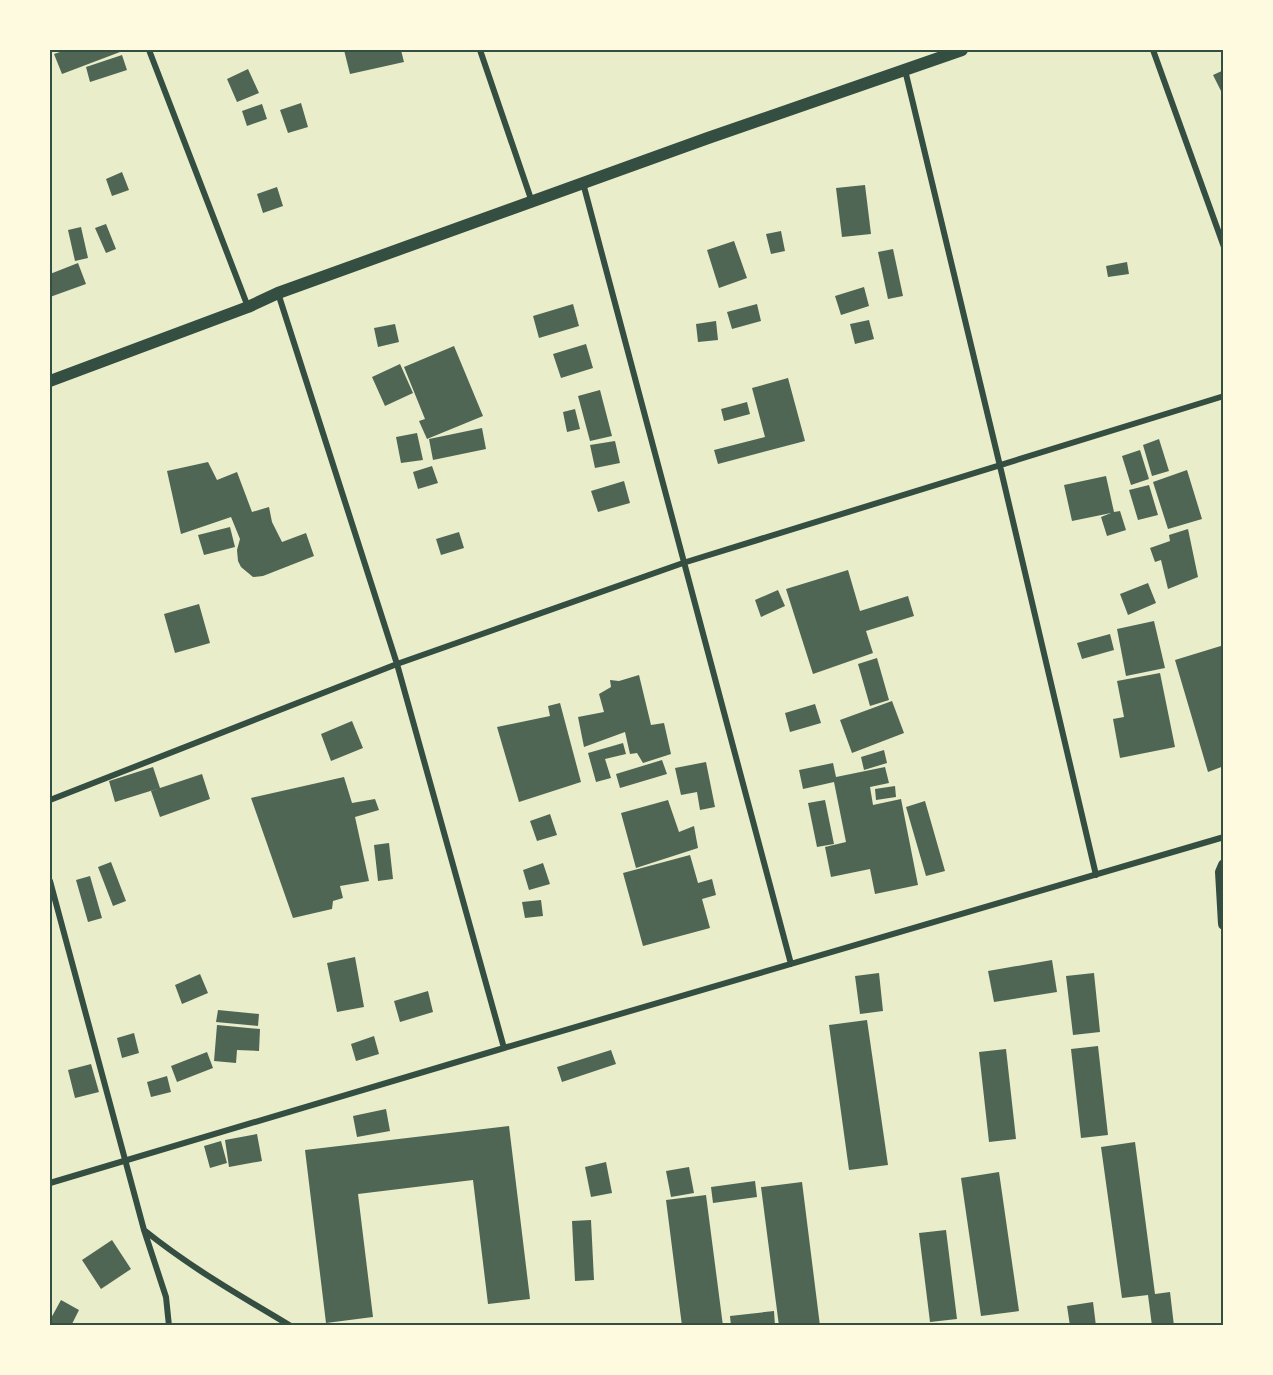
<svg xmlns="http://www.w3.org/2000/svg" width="1273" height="1375" font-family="Ubuntu,sans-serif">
<rect width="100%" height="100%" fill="#e9edc9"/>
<path fill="#4f6655" d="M66,50H120V52L62,74L54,54Z
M344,50H401L404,62L350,74Z
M122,55L127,70L90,82L86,67Z
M248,69L259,93L237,102L227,79Z
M1224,70V97L1213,75Z
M301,103L308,127L288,133L280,110Z
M262,104L267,119L247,126L242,111Z
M122,172L129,190L112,196L106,179Z
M865,185L871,234L842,237L836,188Z
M277,187L283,206L263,213L257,194Z
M106,224L116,249L106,253L95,228Z
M81,227L88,258L75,261L68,230Z
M781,231L785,251L771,254L766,234Z
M734,241L747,278L719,288L707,250Z
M893,249L903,296L888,299L878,252Z
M1127,262L1129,274L1108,277L1106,266Z
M78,263L86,284L50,297V274Z
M864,287L869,306L841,315L835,296Z
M573,304L579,326L539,338L533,316Z
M757,304L761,321L732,329L727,312Z
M869,320L874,339L855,344L850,324Z
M716,321L718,340L698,342L696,324Z
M395,324L399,342L378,347L374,328Z
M586,344L593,368L561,378L553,354Z
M454,346L483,416L427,439L419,421L425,419L404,367Z
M400,364L413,393L385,406L372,377Z
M788,378L805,441L718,464L714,450L765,437L752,388Z
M600,390L612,436L590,441L578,396Z
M747,402L750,414L724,421L721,409Z
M575,409L580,429L567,432L563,412Z
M482,428L486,449L433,460L429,439Z
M417,433L423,460L401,463L396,437Z
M1159,439L1169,471L1152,476L1143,445Z
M615,441L620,463L595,468L590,445Z
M1140,450L1149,479L1131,485L1122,456Z
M208,462L217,480L237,472L252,512L269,507L272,522L282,542L306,533L314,556L263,576L253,577L241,567L238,561L237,550L240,539L231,517L181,534L167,471Z
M432,466L438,483L418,489L413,472Z
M1187,470L1202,519L1168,529L1153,482Z
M1106,476L1114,512L1120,511L1126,530L1107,536L1101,517L1111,513L1072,521L1064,485Z
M624,481L630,503L598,512L591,491Z
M1149,485L1158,515L1138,520L1129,490Z
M230,527L235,547L204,555L198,535Z
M1188,529L1198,577L1168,589L1161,560L1155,562L1150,548L1170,541L1169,535Z
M459,532L464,548L441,555L436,539Z
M848,570L860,611L908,596L914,616L866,631L873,653L813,674L786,589Z
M1148,583L1156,603L1128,615L1120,594Z
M778,590L785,606L761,617L755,600Z
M199,604L210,643L175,653L164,614Z
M1154,621L1165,668L1126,676L1117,629Z
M1110,634L1114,650L1082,659L1077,643Z
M1224,645V766L1208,772L1175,660Z
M877,658L889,700L870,706L858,664Z
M1160,673L1175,747L1120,758L1113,719L1124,717L1117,681Z
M639,675L651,725L664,723L671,754L643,763L637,753L630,754L625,732L584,747L578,717L604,712L599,694L611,687L610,680L619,681Z
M892,701L904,733L852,753L840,720Z
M560,703L581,782L519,802L497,727L550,716L548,706Z
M815,704L821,723L790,732L785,713Z
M352,721L363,748L331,761L321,734Z
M623,743L626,754L605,759L611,778L596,782L588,753Z
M884,750L887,763L864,770L861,757Z
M662,760L667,774L620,788L616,774Z
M706,762L715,807L700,810L697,792L681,795L675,768Z
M833,763L836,777L885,767L889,783L870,787L873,805L901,799L918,885L875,894L870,869L831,877L825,847L846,842L834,782L803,789L799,770Z
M153,767L160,788L115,802L109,781Z
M202,774L210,799L160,817L151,791Z
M344,777L352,803L375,799L379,810L355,817L369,881L340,886L343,898L333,901L332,909L293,918L251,798Z
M895,786L896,797L876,800L875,789Z
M668,800L679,832L694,826L698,848L636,868L621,813Z
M825,800L834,844L817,847L808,803Z
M925,801L945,871L926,876L906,807Z
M550,814L557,835L537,841L530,821Z
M389,843L393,879L378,881L374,845Z
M690,855L698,883L712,879L716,895L702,899L710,928L643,946L623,873Z
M111,862L126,901L113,906L98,867Z
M543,863L550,884L529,890L523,870Z
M90,876L102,918L88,922L76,880Z
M541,900L543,916L525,918L522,902Z
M355,957L364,1007L337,1012L327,963Z
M1052,960L1057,992L994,1002L988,971Z
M879,973L883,1011L860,1014L855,976Z
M1094,973L1100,1032L1073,1035L1066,976Z
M200,974L208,993L182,1004L175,985Z
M428,991L433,1012L400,1022L394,1001Z
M218,1010L259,1014L258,1026L216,1022Z
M867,1020L888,1165L849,1170L829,1025Z
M217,1025L260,1029L259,1051L237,1050L236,1063L214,1061Z
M134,1033L139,1053L122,1058L117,1038Z
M374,1036L379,1054L356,1061L351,1044Z
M1098,1046L1108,1135L1081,1138L1071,1049Z
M1006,1049L1016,1139L989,1142L979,1052Z
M611,1050L616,1064L562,1082L557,1067Z
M207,1052L213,1068L177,1082L171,1066Z
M91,1064L99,1092L75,1098L68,1070Z
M167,1076L171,1092L151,1097L147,1082Z
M386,1109L390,1131L357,1137L353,1116Z
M509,1126L530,1299L488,1304L473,1180L358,1194L373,1317L326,1323L305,1150Z
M257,1134L262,1161L229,1167L225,1140Z
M221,1141L227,1163L210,1168L204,1146Z
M1135,1142L1155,1294L1170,1292L1174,1326H1152L1148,1295L1122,1298L1101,1147Z
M606,1162L612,1193L591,1197L585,1167Z
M689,1167L694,1193L671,1197L666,1171Z
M999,1172L1019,1311L981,1316L961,1178Z
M755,1181L757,1197L713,1203L711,1187Z
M802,1182L820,1326H779L761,1187Z
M706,1195L723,1326H682L666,1200Z
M591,1220L594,1280L575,1281L572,1221Z
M946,1230L957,1319L930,1322L919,1233Z
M112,1240L131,1269L101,1289L82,1260Z
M61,1300L79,1310L71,1326H50V1320Z
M1093,1302L1096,1326H1070L1067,1306Z
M774,1311L775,1326H731L730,1316Z"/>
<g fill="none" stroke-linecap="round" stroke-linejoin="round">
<path stroke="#344e41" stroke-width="6" d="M149,50L248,307
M480,50L532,202
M1153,50L1224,247
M905,70L1000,466L1096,875
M583,183L791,964
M278,293L397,664L504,1048
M50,800L397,664L683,563L1224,396
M50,881L144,1230L166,1297L169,1326
M50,1183L504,1048L1224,837
M144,1230C190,1267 240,1296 291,1326"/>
<path stroke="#344e41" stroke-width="12" d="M50,381L248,307L278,293L708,138L962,50
M1224,865L1221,872L1224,924"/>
</g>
<rect width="1273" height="1375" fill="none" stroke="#fefae0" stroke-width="102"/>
<rect x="51" y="51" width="1171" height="1273" fill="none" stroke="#344e41" stroke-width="2"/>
</svg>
